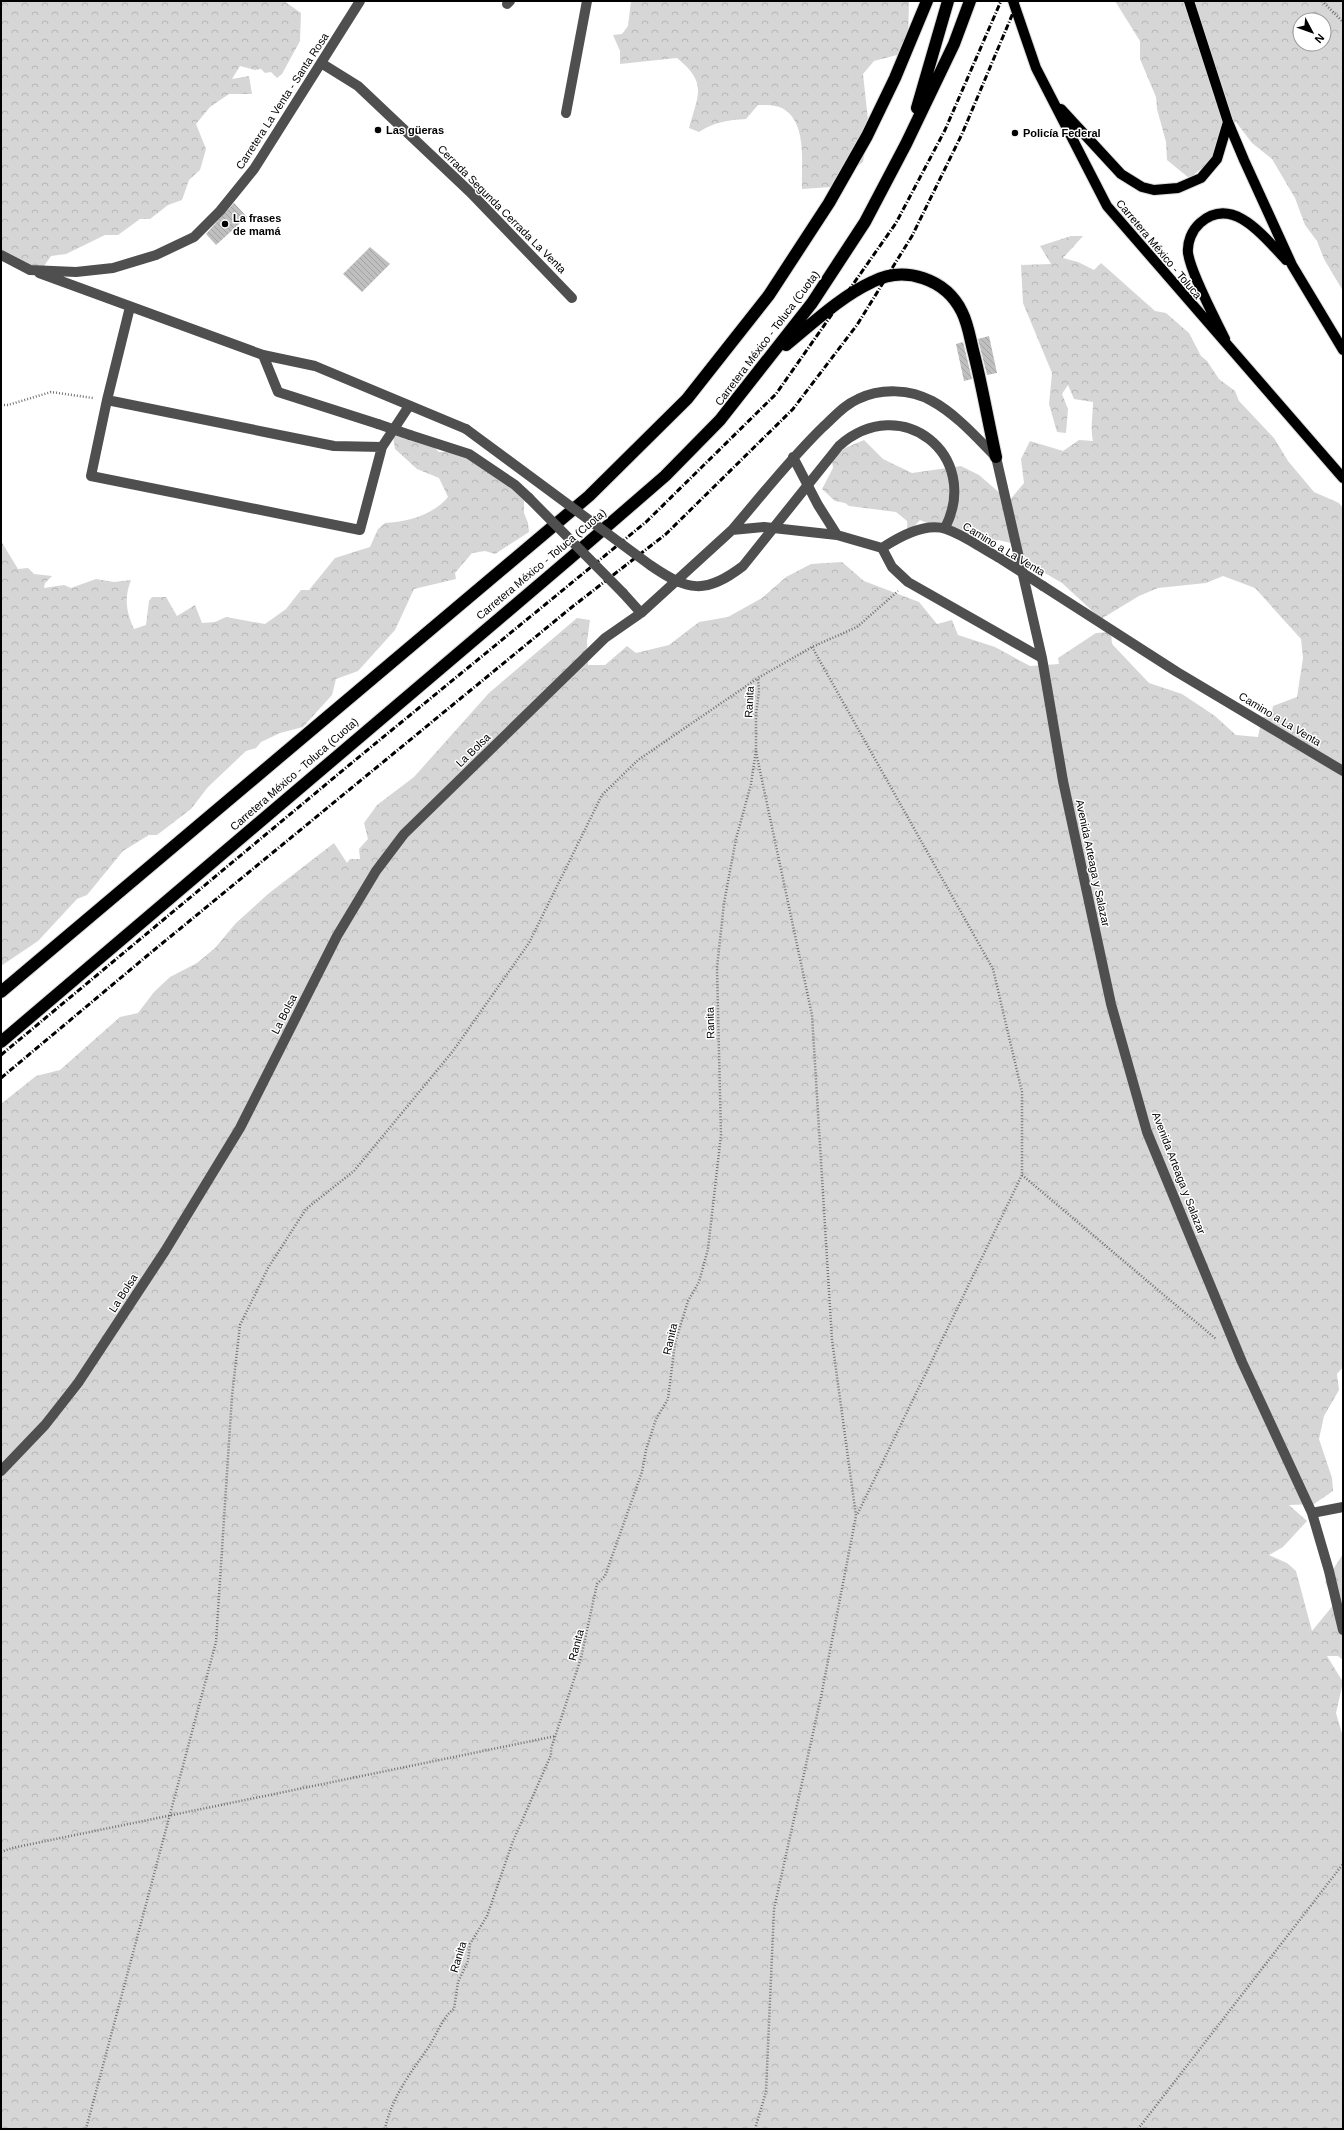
<svg xmlns="http://www.w3.org/2000/svg" width="1344" height="2130" font-family="Helvetica,sans-serif">
<defs>
<pattern id="forest-crowns" width="20" height="18" patternUnits="userSpaceOnUse"><rect width="20" height="18" fill="#d6d6d6"/><path d="M2 6a3 3 0 1 1 6 0M12 15a3 3 0 1 1 6 0" fill="none" stroke="#b6b6b6"/></pattern>
<pattern id="building-back-hatch" width="6" height="6" patternUnits="userSpaceOnUse"><rect width="6" height="6" fill="#bfbfbf"/><path d="M-1 5l2 2M0 0l6 6M5-1l2 2" fill="none" stroke="#a2a2a2"/></pattern>
</defs>
<rect width="100%" height="100%" fill="#fff"/>
<path fill="url(#forest-crowns)" fill-rule="evenodd" d="M1,1H284L301,13L300,41L282,74L277,78L271,72L265,73L261,69L255,70L240,66L232,79L249,76L252,94H229L210,107L196,124L206,149L200,170L189,180L182,200L168,205L150,219H140L118,235H105L66,254L51,256L44,266H19L1,256Z
M631,1H909L908,43L897,55L874,61L863,74L869,129L863,162L831,187L802,189C801,164 808,122 782,108C776,105 765,105 758,105L746,119C728,120 714,122 699,132L689,128C698,95 708,83 677,58L620,64V51L613,35L622,34L628,26Z
M1115,1H1343V291L1324,259L1317,241L1305,225L1295,198L1272,159L1252,143L1236,122L1223,127L1216,158L1189,178L1167,160L1166,142L1157,109L1156,97L1140,59V41ZM1300,20H1324V44H1300Z
M1071,236H1083L1063,258L1078,262L1094,270L1101,263L1155,311L1166,313L1189,333L1201,356L1207,361L1219,379L1235,391L1239,401L1274,438L1288,461L1314,492L1339,503L1343,508V1367L1337,1374L1339,1390L1324,1416L1319,1439L1332,1478L1333,1491L1314,1504L1289,1505L1307,1521L1283,1547L1269,1555L1287,1563L1296,1571L1312,1631L1335,1603L1325,1582L1343,1554V1660L1338,1656H1327L1343,1682L1336,1713L1343,1737V2129H1V1104L36,1076L60,1070L120,1017L138,1013L154,992L170,977L197,963L215,948L236,923L268,894L334,843L347,863L350,859H360L359,849L368,839L364,823L377,805L414,777L489,693L577,618L590,620L587,641L588,665H605L627,646L636,653L669,645L699,622L728,617L762,598L786,577L811,564L842,562L864,581L919,602L937,624L952,620L958,635L995,647L1030,666L1059,664L1058,658L1096,633L1111,632L1112,644L1149,683L1182,694L1215,716L1236,735L1258,737L1262,717H1271L1273,706L1297,697L1303,658L1301,639L1255,588L1223,576L1206,583L1158,588L1139,596L1101,619L1062,583L1038,569L1011,543L998,540L975,550L961,538L920,520L908,533L907,521L896,512L849,506L845,503L835,501L822,489L833,468L832,459L845,448L864,440L883,459L912,473L961,466L979,475L1009,501L1024,483L1021,459L1030,441L1063,451L1079,440L1093,441C1090,428 1093,416 1093,402L1074,399L1068,385L1062,394L1068,409L1066,433L1057,432L1049,404L1052,373L1023,303L1021,265L1051,264L1040,246Z
M392,431L427,441L439,452L464,451L524,495V513L528,523L529,532L495,554L485,551L472,553L455,573L456,579L414,589L395,630L358,671L336,679L332,695L303,727L280,733L261,742L256,748L246,751L208,787L191,809L157,835H149L123,851L87,895L77,899L38,941L1,966V541L18,569L28,568L34,574L52,576L45,583L44,588L64,585L71,588L96,579L114,582L131,580C124,598 126,611 134,629L146,625L149,601L152,597H166L177,616L195,605L202,623L215,622L226,617L265,624L286,609L301,590H309L335,558L370,547L378,529L385,523C407,522 433,515 448,497L439,478L417,469L395,449Z"/>
<path fill="url(#building-back-hatch)" d="M234,203L247,217L216,245L206,234Z
M370,247L390,264L362,292L343,274Z
M989,336L997,373L987,375L978,339Z
M963,342L972,379L964,381L956,344Z"/>
<g fill="none" stroke-linecap="round" stroke-linejoin="round">
<defs>
<path id="major" d="M1013,1L1036,68L1107,206L1343,478
M1189,1L1228,122L1244,160L1292,265L1343,350
M1061,109L1121,174L1142,187L1154,190L1178,188L1201,178L1217,159L1228,122
M1225,339C1215,318 1191,274 1188,253C1187,242 1192,230 1200,223C1233,194 1265,238 1286,260"/>
<path id="highway" d="M917,108L948,1
M786,345C813,323 840,297 872,282C905,265 946,279 962,312C968,324 970,338 973,350C982,385 988,421 996,457
M1,992L589,496L687,399L769,295L829,203L867,136L895,78L927,1
M1,1042L568,560L665,476L720,420L812,303L865,222L906,144L954,44L970,1"/>
</defs>
<use href="#major" stroke="#dbdbdb" stroke-width="12"/>
<use href="#highway" stroke="#dbdbdb" stroke-width="14"/>
<path stroke="#717171" stroke-width="2.5" stroke-dasharray="1 2" stroke-linecap="butt" d="M1322,1L1343,22
M1,405H8L51,392L93,398
M812,647L993,969L1022,1092V1175L857,1515
M1022,1175L1216,1339
M1,1852L12,1848L556,1736
M86,2129L216,1642L232,1396L240,1325L268,1268L306,1209L354,1171L453,1051L529,943L602,795L638,760L758,678
M385,2129C392,2096 412,2071 430,2045C436,2035 444,2015 454,2009L458,1982L468,1961L470,1944L487,1916L513,1841L551,1755V1749L581,1658L597,1584L605,1576L642,1472L646,1450L656,1419L668,1399L675,1343L688,1301L699,1282L708,1249L721,1135L717,968L724,903L736,839L751,784L756,750V715L759,691L758,678L812,647L857,627L898,591
M755,2129L766,2092L774,1909L821,1697L856,1516L832,1340L812,1015L756,752
M1138,2129L1343,1864"/>
<path stroke="#4f4f4f" stroke-width="10" d="M507,4L510,1
M321,63L358,86L470,192L572,298
M566,113L587,1
M1,255L30,270L76,272L113,268L156,255L194,237L220,211L254,169L360,1
M39,273L263,355L315,366L466,429
M263,355L278,392L378,424
M107,400L130,307
M410,435L469,454L515,485L529,498
M382,447L334,446L107,400L91,476L360,530L382,447L409,406
M793,457L818,505L837,535
M732,530C762,495 790,459 823,427C834,417 844,405 858,399C881,388 910,389 932,401C956,414 977,438 996,457L1042,658L1063,781L1111,1004L1147,1132L1242,1362L1312,1513L1329,1571L1343,1630
M882,548L892,567L908,582L1042,658
M1043,586L1177,672L1343,771
M623,593L641,613
M1,1471L45,1425L78,1383L165,1251L240,1128L337,936L376,871L404,834L605,638L641,613L732,530L764,527L837,535L882,548C899,537 925,522 946,529C964,535 981,548 998,557
M1312,1513L1343,1507"/>
<use href="#major" stroke="#000" stroke-width="10"/>
<use href="#highway" stroke="#000" stroke-width="12"/>
<path stroke="#000" stroke-width="3" stroke-dasharray="6 2 1 2" stroke-linecap="butt" d="M1,1055L354,761L646,522L776,394L896,223L945,130L1001,1
M1,1078L148,955L572,607L666,534L793,409L857,325L912,236L962,134L1018,1"/>
<path stroke="#4f4f4f" stroke-width="10" d="M378,424L410,435
M466,429L650,565C688,591 705,595 743,566L839,446C901,391 982,455 945,528
M529,498L623,593
M998,557L1043,586"/>
</g>
<g fill="#000" stroke="#fff" stroke-width="1.5">
<circle cx="378" cy="130" r="4"/>
<circle cx="1015" cy="133" r="4"/>
<circle cx="225" cy="224" r="4"/>
</g>
<g text-anchor="middle" dominant-baseline="central" stroke-width="3" stroke-linejoin="round" paint-order="stroke">
<g font-size="11" fill="#000" stroke="#fff">
<text transform="translate(282 101) rotate(-57)">Carretera La Venta - Santa Rosa</text>
<text transform="translate(502 209) rotate(45)">Cerrada Segunda Cerrada La Venta</text>
<text transform="translate(1159 249) rotate(50)">Carretera México - Toluca</text>
<text transform="translate(767 338) rotate(-53)">Carretera México - Toluca (Cuota)</text>
<text transform="translate(1004 549) rotate(31)">Camino a La Venta</text>
<text transform="translate(541 564) rotate(-40)">Carretera México - Toluca (Cuota)</text>
<text transform="translate(749 702) rotate(-87)">Ranita</text>
<text transform="translate(1280 719) rotate(31)">Camino a La Venta</text>
<text transform="translate(473 750) rotate(-44)">La Bolsa</text>
<text transform="translate(294 774) rotate(-41)">Carretera México - Toluca (Cuota)</text>
<text transform="translate(1093 863) rotate(78)">Avenida Arteaga y Salazar</text>
<text transform="translate(284 1014) rotate(-63)">La Bolsa</text>
<text transform="translate(710 1023) rotate(-92)">Ranita</text>
<text transform="translate(1179 1173) rotate(69)">Avenida Arteaga y Salazar</text>
<text transform="translate(123 1293) rotate(-57)">La Bolsa</text>
<text transform="translate(670 1339) rotate(-77)">Ranita</text>
<text transform="translate(576 1645) rotate(-75)">Ranita</text>
<text transform="translate(458 1957) rotate(-73)">Ranita</text>
</g>
<g font-size="11" font-weight="bold" fill="#000" stroke="#fff" text-anchor="start">
<text x="386" y="130">Las güeras</text>
<text x="1023" y="133">Policía Federal</text>
<text x="233" y="218">La frases<tspan x="233" dy="13">de mamá</tspan></text>
</g>
</g>
<rect width="1344" height="2130" fill="none" stroke="#000000" stroke-width="4"/>
<g transform="translate(1312 32) rotate(131)"><circle r="19" fill="#ffffff" stroke="#999999"/>
<path d="M0-3L7 15L0 10L-7 15Z" fill="#000000"/>
<text y="-6" font-size="11" font-weight="bold" text-anchor="middle" fill="#000000">N</text>
</g>
</svg>
